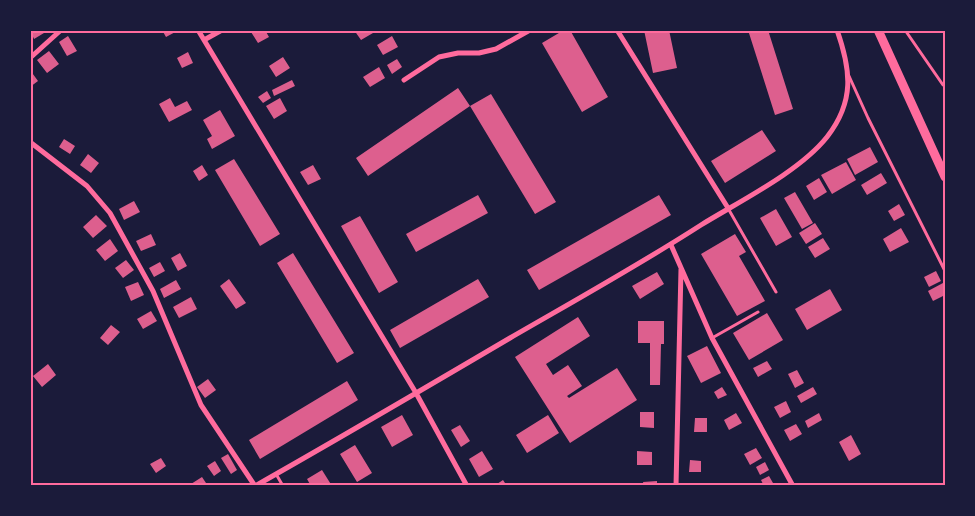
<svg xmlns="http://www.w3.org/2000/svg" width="975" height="516" font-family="Overpass,sans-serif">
<rect width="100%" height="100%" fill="#1b1b3a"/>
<path fill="#dd5f8e" d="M30,30H42L44,33L34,39Z
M162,30H179L166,37Z
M254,30H265L269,37L258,43L251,32Z
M354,30H371L373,33L361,40Z
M564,30H570L608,97L582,112L542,43Z
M644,30H669L677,68L653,73Z
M748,30H768L793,109L775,115Z
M68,36L77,51L67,56L59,42Z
M392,36L398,47L383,55L377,45Z
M49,51L59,64L47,73L37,60Z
M188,52L193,63L182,68L177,58Z
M283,57L290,68L276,77L269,66Z
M397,59L402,67L392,74L387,65Z
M379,67L385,78L370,87L363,77Z
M30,70L38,81L30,87Z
M292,80L295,86L274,96L272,90Z
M458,88L470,106L368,176L356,158Z
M267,91L271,98L263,103L258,97Z
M491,94L556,202L535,214L470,106Z
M170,98L175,107L187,101L192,110L169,122L159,104Z
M280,98L287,111L274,119L266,106Z
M220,110L235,136L212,149L207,139L212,136L203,120Z
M762,130L776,151L725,183L711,161Z
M64,139L75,146L70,154L59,147Z
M870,147L878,162L855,175L847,159Z
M88,154L99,163L91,173L80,165Z
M234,159L280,234L260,246L215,170Z
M846,162L856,180L832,194L821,175Z
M202,165L208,175L199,181L193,171Z
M313,165L321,179L308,185L300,172Z
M881,173L887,183L867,195L861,185Z
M819,178L827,192L814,200L806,186Z
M795,192L813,223L802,229L784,198Z
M478,195L488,213L416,252L406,234Z
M659,195L671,215L539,290L527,270Z
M134,201L140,212L124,220L119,209Z
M899,204L905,215L894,221L888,211Z
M776,209L792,237L776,246L760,218Z
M96,215L107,226L93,238L83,227Z
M360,216L398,282L379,293L341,226Z
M815,223L822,234L806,244L799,233Z
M901,228L909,242L890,252L883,239Z
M151,234L156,245L141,251L136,241Z
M735,234L746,252L739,256L765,301L737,316L701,254Z
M823,238L830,249L815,258L808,247Z
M110,239L118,251L105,261L96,250Z
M180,253L187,266L178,271L171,258Z
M293,253L354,353L337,363L277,263Z
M126,260L134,270L123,278L115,268Z
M160,262L165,271L154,277L149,268Z
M936,271L941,281L929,287L924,277Z
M657,272L664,284L640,299L632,286Z
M229,279L246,303L236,309L220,286Z
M478,279L489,297L400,348L390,330Z
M176,280L181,289L164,298L160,289Z
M138,282L144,295L131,301L125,287Z
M943,283L945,295L933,301L928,291Z
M830,289L842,310L807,330L795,309Z
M191,297L197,309L179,318L173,307Z
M151,311L157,321L143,329L137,319Z
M767,313L783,340L749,360L733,333Z
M578,317L590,336L546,364L553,375L568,365L582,386L567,396L569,398L617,368L637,400L570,443L515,357Z
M638,321H664V344H661L660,385H650V343H638Z
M111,325L120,332L108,345L100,338Z
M707,346L721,373L701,383L687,356Z
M767,361L772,369L758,377L753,368Z
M48,364L56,375L42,387L33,376Z
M797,370L804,383L795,388L788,374Z
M208,379L216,390L205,398L197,387Z
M347,381L358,400L260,459L249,440Z
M722,387L727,395L718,399L714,392Z
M813,387L817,394L801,403L797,396Z
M786,401L791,412L780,418L774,407Z
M640,412H654V428L640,427Z
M736,413L742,423L729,430L724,420Z
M819,413L822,420L808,428L805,421Z
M402,415L413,435L392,447L381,427Z
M548,415L559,433L527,453L516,435Z
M695,418H707V432H694Z
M796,424L802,434L790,441L784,430Z
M460,425L470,441L461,447L451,430Z
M851,435L861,454L849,461L839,442Z
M355,445L372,473L357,482L340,454Z
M756,448L762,458L750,465L744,454Z
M482,451L493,469L479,477L469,459Z
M637,451L652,452V465H637Z
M228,454L237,470L231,474L221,458Z
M161,458L166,466L156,473L150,464Z
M690,460L701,461V472H689Z
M215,461L221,471L214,476L207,466Z
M765,462L769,470L760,475L756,467Z
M322,470L332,486H311L307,479Z
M769,476L773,483L764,486L761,480Z
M202,477L208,486H192L191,484Z
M503,480L507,486H494Z
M657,481V486H644L643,482Z"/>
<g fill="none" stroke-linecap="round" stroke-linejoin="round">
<path stroke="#ff6b9d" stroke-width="3" d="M905,30L943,85H945
M849,76L868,118L945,271
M729,210L776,292
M712,338L758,312
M276,474L283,486"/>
<path stroke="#ff6b9d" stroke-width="5" d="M198,30L416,393L467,486
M617,30L728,208
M204,40L222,30
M30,58L61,30
M404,80L439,57L458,53H479L496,49L530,30
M30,142L87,186L110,213L153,291L201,405L255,486
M671,245L712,338L793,486
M255,486C340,438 425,388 510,338C574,301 639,265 701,225C740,201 799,172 827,137C855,101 851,70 837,30
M676,486L681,269"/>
<path stroke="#ff6b9d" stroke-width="9" d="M878,30L945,177"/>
</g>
<rect width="975" height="516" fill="none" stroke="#1b1b3a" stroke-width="63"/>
<rect x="32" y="32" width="912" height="452" fill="none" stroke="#ff6b9d" stroke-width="2"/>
</svg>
